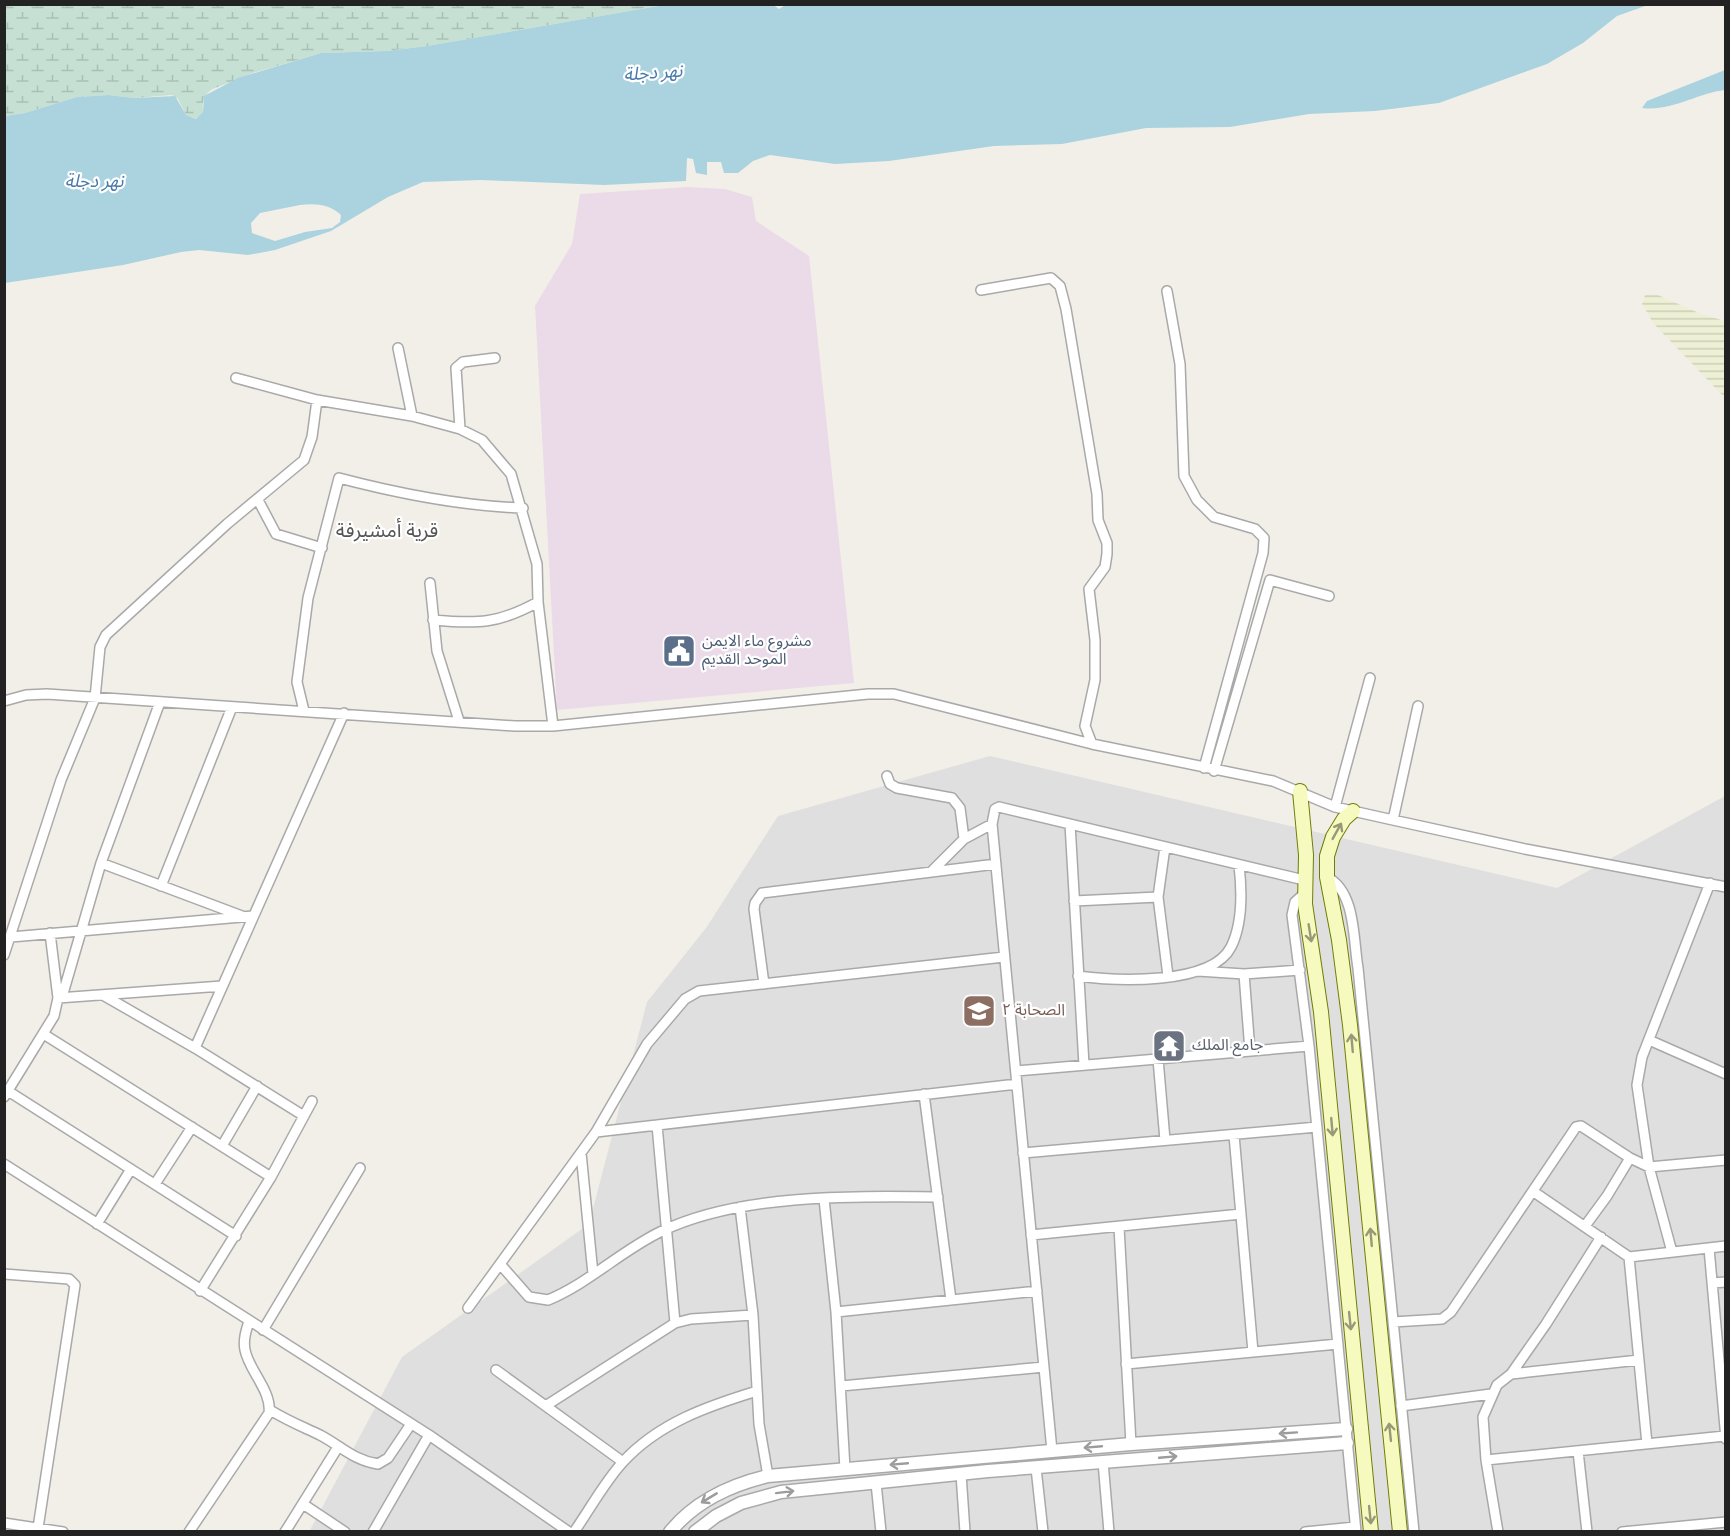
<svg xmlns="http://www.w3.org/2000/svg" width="1730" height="1536" font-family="Overpass,'Noto Sans Arabic',sans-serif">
<defs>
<pattern id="farmland-rules" width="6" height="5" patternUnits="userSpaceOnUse" patternTransform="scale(1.5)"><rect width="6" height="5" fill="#eef0d5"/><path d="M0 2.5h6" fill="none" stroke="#ccceb7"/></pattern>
<pattern id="wetland-marsh" width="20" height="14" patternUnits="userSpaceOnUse" patternTransform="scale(1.5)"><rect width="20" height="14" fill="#c6e0d4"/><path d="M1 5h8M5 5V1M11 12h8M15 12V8" fill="none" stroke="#aac0b6"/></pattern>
</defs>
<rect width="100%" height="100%" fill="#f2efe9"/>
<path fill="#e0dfdf" d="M990,756L1557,888L1725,796V1531L309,1532L402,1357L589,1224L647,1002L706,928L778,816Z"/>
<path fill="#ebdbe8" d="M687,187L725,189L752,197L756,221L809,256L854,683L557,710L535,306L572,244L580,194Z"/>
<path fill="url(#farmland-rules)" d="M1645,295H1658L1701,314L1725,321V398L1654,324L1642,304Z"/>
<path fill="url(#wetland-marsh)" d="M5,5H664L427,46L386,51L321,53L253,73L213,89C203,95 202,102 203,112L197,119L186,115L178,99L172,95L135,98L108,95L77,97L25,113L5,116Z"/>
<path fill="#aad3df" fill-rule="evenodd" d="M664,5L772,4L779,9L787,4L1648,5L1617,16L1583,43L1547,64L1439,103L1375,111L1309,114L1230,127L1146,128L1062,144L994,146L889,161L835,164L770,155L753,161L738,173H724L721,162H707V175L696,173L693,159L687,158L686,181L604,185L481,180L423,182L388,197L331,231L275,250L248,255L199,250L181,252L123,265L5,283V116L25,113L77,97L108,95L135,98L175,96L186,115L196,119L203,112L204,96L238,78L321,53L386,51L427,46ZM300,205C314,203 330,204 341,215L340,222L332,228L305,232L275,241L252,233L251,223L260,213Z
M1725,70V90C1698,93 1670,112 1642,108L1647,101Z"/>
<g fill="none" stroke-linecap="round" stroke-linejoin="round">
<defs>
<path id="minor" d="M981,290L1051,278L1060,286L1066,309L1097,494L1098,520L1107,543V554L1105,567L1089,589L1095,640V680L1085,726L1092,744L1273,781L1335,807L1393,820L1525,849L1726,887
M1167,291L1180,364L1184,476L1197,500L1214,517L1255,529L1264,538L1263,553L1204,768
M398,348L412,416
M236,378L317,400
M460,429L456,368L463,362L495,358
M258,500L276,534L322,548
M430,583L437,651L459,721
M433,620C477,624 498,624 538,602
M4,701L26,695L47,694L515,726H553L868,694H894L1092,744
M304,711L297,682L308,598L339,478C400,494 460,506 523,508
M1214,771L1270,580L1329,596
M887,776L890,784L897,788L952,798L960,808L964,839
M1335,807L1370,678
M1393,820L1418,706
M1070,824L1084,1065
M1165,847L1158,897L1168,976
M101,863L242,916
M931,872L964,839L992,824
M1327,877C1356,892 1353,939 1358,968L1414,1532
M161,886L232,707
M1305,893L1295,902L1292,915L1309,1046L1356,1532
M1074,901L1158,897
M11,937L253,916
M4,955L61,780L95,698L100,647L106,635L227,524L304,460L312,437L317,400L412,416L460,429L482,440L511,474L537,564L538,602L553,726
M1198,971L1244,974L1250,1051
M1244,974L1300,970
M1078,976C1115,981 1211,986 1231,947C1243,923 1242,891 1239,865
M764,984L754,909L755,903L762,893L996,864
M103,995L195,1048L304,1116
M62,997L101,863L160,702
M58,998L222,986
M45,1035L271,1177
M1649,1040L1726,1074
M195,1048L344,713
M1158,1059L1165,1140
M1016,1071L1309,1046
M8,1091L236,1236
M924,1094L951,1300
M4,1097L54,1016L58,998L50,933
M657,1125L675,1323
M596,1132L1017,1084
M1234,1135L1253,1352
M222,1146L257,1086
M581,1153L593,1274
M1023,1153L1317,1127
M4,1164L429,1435L569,1532
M155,1184L192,1127
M1534,1192L1629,1257L1726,1246
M824,1199L836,1312L845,1469
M740,1207L753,1315L759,1424L768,1476
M97,1224L131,1169
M1585,1226L1607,1196L1630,1158L1649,1167L1726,1160
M1119,1227L1131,1444
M1031,1235L1241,1214
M1709,1248L1726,1439
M1672,1252L1649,1167L1637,1085L1642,1057L1710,883
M1629,1257L1647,1444
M500,1264L529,1297L548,1300C589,1283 622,1250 662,1231C740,1194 851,1196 938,1197
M4,1274L69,1279L75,1285L38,1528
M1712,1283L1726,1282
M200,1291L271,1177L312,1101
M468,1308L596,1132L647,1044L685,999L699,991L1004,957
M836,1312L1037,1291
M1393,1322L1442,1319L1451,1312L1576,1127L1581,1126L1630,1158
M263,1330L360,1168
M1126,1364L1338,1344
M496,1370L623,1462
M1511,1374L1639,1360
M841,1386L1044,1367
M547,1405L675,1323L691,1319L753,1315
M1401,1406L1491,1394
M270,1410C288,1421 301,1426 320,1435C341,1446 353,1460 378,1464L388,1458L411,1424
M1052,1451L992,824L995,809L999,807L1304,880
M1578,1451L1587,1532
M1486,1460L1725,1436
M1103,1462L1109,1532
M1036,1468L1043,1532
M961,1474L965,1532
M876,1483L881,1532
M303,1504L345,1532
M4,1523L63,1532
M189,1532L269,1413C272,1391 249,1371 245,1350C243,1340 246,1331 249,1321
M285,1532L338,1447
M373,1532L429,1435
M574,1532C590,1509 604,1483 622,1463C658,1423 708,1406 757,1391
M1305,1532L1355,1527
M1498,1532L1486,1460L1483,1417L1497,1385L1511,1374L1546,1324L1601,1237
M1622,1532L1726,1522"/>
<path id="tertiary" d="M670,1532C695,1501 730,1485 768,1476L1131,1444L1346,1429
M695,1532L716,1516L741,1503L781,1492L988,1471L1347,1443"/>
<path id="secondary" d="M1300,791L1306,855L1305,904L1321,1012L1371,1532
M1353,811L1344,819L1333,837L1327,856V877L1339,940L1350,1025L1400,1532"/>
</defs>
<use href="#minor" stroke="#a9a9a9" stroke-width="12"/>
<use href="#tertiary" stroke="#a9a9a9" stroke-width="15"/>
<use href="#secondary" stroke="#707d05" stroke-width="16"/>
<use href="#minor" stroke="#fff" stroke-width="9"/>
<use href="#tertiary" stroke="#fff" stroke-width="12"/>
<use href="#secondary" stroke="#f7fabf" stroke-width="14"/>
</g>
<defs><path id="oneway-shaft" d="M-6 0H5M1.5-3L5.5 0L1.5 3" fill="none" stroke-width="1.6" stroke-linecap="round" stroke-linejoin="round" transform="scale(1.5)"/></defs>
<g stroke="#979978">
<use href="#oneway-shaft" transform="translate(1337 831) rotate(-61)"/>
<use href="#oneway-shaft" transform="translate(1310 933) rotate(81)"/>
<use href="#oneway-shaft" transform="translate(1352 1043) rotate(-95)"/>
<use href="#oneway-shaft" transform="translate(1332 1127) rotate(85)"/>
<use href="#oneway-shaft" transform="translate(1371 1237) rotate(-95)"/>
<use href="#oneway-shaft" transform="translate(1350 1321) rotate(84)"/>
<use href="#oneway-shaft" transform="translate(1390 1432) rotate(-96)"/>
<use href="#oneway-shaft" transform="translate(1370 1515) rotate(84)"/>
</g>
<g stroke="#9c9c9c">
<use href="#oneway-shaft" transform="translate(1288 1433) rotate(176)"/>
<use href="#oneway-shaft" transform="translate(1093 1447) rotate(175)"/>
<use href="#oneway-shaft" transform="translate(1168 1457) rotate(-5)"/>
<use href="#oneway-shaft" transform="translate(899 1464) rotate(175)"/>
<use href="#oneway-shaft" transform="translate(785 1492) rotate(-7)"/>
<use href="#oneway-shaft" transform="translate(709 1498) rotate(149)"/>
</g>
<defs>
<symbol id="civic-square" viewBox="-11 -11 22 22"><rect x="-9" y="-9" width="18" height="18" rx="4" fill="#5c6f8a" stroke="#fff"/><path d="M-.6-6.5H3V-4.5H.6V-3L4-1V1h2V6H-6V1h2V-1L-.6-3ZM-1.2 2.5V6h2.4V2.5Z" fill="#fff"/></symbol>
<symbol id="school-square" viewBox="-11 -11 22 22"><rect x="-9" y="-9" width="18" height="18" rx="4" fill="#8d6e63" stroke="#fff"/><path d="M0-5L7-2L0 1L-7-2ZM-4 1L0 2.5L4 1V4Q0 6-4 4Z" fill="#fff"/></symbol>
<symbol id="temple-square" viewBox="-11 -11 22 22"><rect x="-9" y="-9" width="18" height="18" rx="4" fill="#6b7280" stroke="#fff"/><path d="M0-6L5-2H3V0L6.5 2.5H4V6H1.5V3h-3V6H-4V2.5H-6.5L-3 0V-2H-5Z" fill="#fff"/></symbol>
</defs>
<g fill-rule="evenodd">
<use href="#civic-square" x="660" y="632" width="38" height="38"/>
<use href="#school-square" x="960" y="992" width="38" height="38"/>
<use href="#temple-square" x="1150" y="1027" width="38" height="38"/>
</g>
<g text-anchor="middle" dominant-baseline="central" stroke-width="4.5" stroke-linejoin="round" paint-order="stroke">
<g font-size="16" fill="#4e5e75" stroke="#fff" text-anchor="start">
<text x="702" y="642">مشروع ماء الايمن<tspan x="702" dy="18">الموحد القديم</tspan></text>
</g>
<g font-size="16" fill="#785e54" stroke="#fff" text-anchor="start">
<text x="1002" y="1011">الصحابة ٢</text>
</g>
<g font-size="16" fill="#5b616d" stroke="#fff" text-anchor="start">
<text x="1192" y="1046">جامع الملك</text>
</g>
<g font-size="18" font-style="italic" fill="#4a7aab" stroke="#fff">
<text transform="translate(653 74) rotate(-4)">نهر دجلة</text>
<text x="94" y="182">نهر دجلة</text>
</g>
<g font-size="20" fill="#555" stroke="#fff">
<text x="387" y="532">قرية أمشيرفة</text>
</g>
</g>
<rect width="1730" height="1536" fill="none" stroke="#222222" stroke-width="12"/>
</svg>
